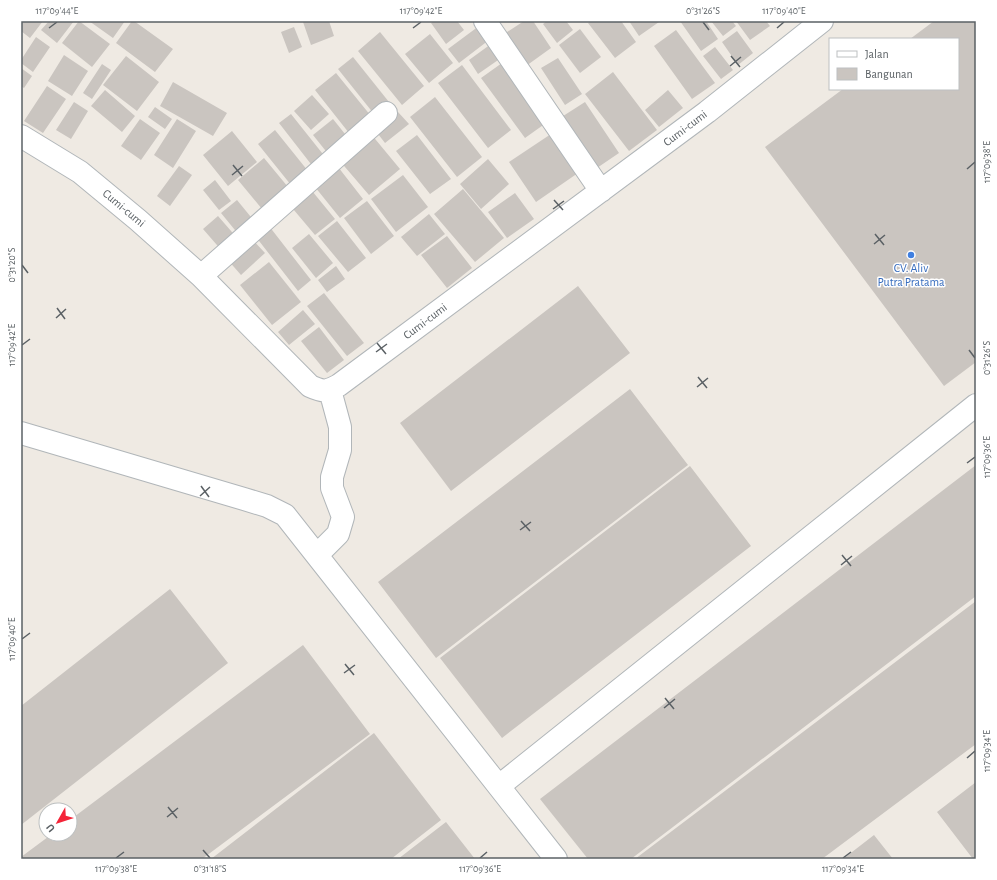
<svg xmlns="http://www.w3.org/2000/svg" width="997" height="880" font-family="'Alegreya Sans',sans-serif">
<rect width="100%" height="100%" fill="#efeae3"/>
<path fill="#cac5c0" d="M21,21H43L30,38L21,31Z
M49,21H74L57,43L41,30Z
M79,21L110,44L92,67L62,43Z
M89,21H125L113,38Z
M132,21H134L173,49L155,72L116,43Z
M306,21H329L334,36L311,45L303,22Z
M434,21H457L464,30L446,44L431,23Z
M524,21H533L551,48L526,66L504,34Z
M547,21H566L573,30L557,43L543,24Z
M591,21H621L636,42L615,58L588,23Z
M629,21H658L659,22L639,36Z
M680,21H706L718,39L701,51Z
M711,21H732L736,26L723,36Z
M736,21H766L770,26L750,40Z
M934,21H976V362L944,386L765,147L843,89H958V39H910Z
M479,26L489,40L459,63L448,49Z
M294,27L302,47L289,53L281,32Z
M580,29L601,57L580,73L559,45Z
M676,30L715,83L692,99L654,46Z
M737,31L753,53L738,65L722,42Z
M380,32L424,86L402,105L358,51Z
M430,34L453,63L429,83L405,54Z
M36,37L50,47L33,72L21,63V60Z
M491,44L501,58L478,74L469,60Z
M715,47L733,70L721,79L703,56Z
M64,55L88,71L72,96L48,81Z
M126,56L159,82L137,111L103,85Z
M353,57L393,107L378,119L338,69Z
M558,58L582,94L565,105L541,68Z
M502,63L546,123L525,138L481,78Z
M102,64L111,70L92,99L83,93Z
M462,65L511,130L488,148L438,83Z
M21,68L32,76L24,88L21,86Z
M613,72L657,130L629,151L585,94Z
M336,73L371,116L349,133L315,90Z
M173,82L227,113L213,136L160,106Z
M47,86L66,99L43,133L24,121Z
M105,90L135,116L122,132L91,106Z
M668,90L683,108L659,127L645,110Z
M312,95L329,114L311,130L294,111Z
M435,97L482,157L457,177L410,117Z
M74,102L88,111L71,139L56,130Z
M585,102L619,153L594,170L560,118Z
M155,107L172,119L165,129L148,117Z
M398,112L409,124L385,143L375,130Z
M291,114L326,158L314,168L279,123Z
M140,119L160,133L141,160L121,146Z
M177,119L196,131L173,168L154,155Z
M333,119L349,139L329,155L313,135Z
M275,130L308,171L291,185L258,144Z
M232,131L257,162L228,186L203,155Z
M371,134L400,169L369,195L339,160Z
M551,134L578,173L536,202L509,162Z
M417,135L451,179L430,194L396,151Z
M264,158L288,187L262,209L238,180Z
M488,159L509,184L481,209L460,184Z
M335,163L363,199L340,218L311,182Z
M179,166L192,175L170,206L157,196Z
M403,175L428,207L396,232L371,199Z
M215,180L231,201L219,210L203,190Z
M308,186L335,219L315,235L288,203Z
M463,189L504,238L475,262L434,214Z
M515,193L534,219L507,238L488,212Z
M237,200L255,222L239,235L221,213Z
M367,201L394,236L371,254L344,218Z
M429,214L445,234L417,256L401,237Z
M218,216L238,239L223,252L203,229Z
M337,221L366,258L348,272L318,236Z
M269,226L311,280L298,291L256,237Z
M309,234L333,263L316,278L292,248Z
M447,236L472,268L447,288L421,255Z
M251,238L265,253L241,275L227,259Z
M269,262L301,302L272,325L240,285Z
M336,266L345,279L327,292L318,280Z
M578,286L630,353L451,491L400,423Z
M324,293L364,343L347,356L307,306Z
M303,310L315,324L289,345L278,332Z
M319,327L344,360L327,373L301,341Z
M630,389L688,465L436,658L378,582Z
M976,465V596L631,859H588L540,799Z
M690,466L751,546L502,738L440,658Z
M170,589L228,663L21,825V706Z
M976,601V744L822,859H635Z
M303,645L370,734L202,859H21V857L52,834H70V820Z
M374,733L441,820L391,859H211Z
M976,782V859H973L937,812Z
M446,822L475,859H398Z
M874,835L893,859H843Z"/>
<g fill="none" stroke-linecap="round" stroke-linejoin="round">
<defs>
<path id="minor" d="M485,21L601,191
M21,136L80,172L138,220L201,276L310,386C323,392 326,392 339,385L707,112L822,21
M201,276L386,113
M21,433L244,499L267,506L285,515L556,859
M317,555L338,534L343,517L332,488V477L340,450V427L330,390
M499,786L976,405"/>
</defs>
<use href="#minor" stroke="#b1b6b9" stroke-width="24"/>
<use href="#minor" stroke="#fff" stroke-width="22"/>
</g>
<path fill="none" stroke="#5b6165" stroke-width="1.5" d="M703,22L709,30M49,28L57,22M413,28L421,22M777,28L784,22M731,56L740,67M730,66L741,57M233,165L242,176M967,169L975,162M232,175L243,166M554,200L563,210M553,209L564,201M875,234L884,245M874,244L885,235M22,265L28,273M57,308L65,319M56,318L66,309M377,343L386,354M22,345L30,339M969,350L975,358M376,352L387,344M698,377L707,388M697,387L708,378M967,463L975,457M201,486L209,497M200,496L210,487M521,521L530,531M520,530L531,522M842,555L851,566M841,565L852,556M22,639L30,633M345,664L354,675M344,673L355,665M665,698L674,709M664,708L675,699M967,758L975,751M168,807L177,818M167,817L178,808M203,850L210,858M116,858L124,852M480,858L487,852M843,858L851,852"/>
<circle fill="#3f7fe0" stroke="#fff" stroke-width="1.5" cx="911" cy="255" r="4"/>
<g text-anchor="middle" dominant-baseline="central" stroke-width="3" stroke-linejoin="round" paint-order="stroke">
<g font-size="12" fill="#5b6165" stroke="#fff">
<text transform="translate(685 128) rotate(-37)">Cumi-cumi</text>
<text transform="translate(124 208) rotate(40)">Cumi-cumi</text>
<text transform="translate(425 321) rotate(-37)">Cumi-cumi</text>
</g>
<g font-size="12" fill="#366cbe" stroke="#fff">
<text x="911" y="268">CV. Aliv<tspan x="911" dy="14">Putra Pratama</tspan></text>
</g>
</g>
<rect width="997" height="880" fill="none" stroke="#ffffff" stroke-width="44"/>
<rect x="829" y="38" width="130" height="52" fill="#ffffff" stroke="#bdc0c1"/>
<rect x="837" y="51" width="20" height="6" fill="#ffffff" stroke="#bdc0c1"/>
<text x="865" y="58" font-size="12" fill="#5b6165">Jalan</text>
<rect x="837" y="68" width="20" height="12" fill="#cac5c0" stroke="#bdc0c1"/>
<text x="865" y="78" font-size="12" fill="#5b6165">Bangunan</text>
<g transform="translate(58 822) rotate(231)"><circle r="19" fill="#ffffff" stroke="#bdc0c1"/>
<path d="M0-3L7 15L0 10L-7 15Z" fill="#f42539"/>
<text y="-6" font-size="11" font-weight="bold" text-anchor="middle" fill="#5b6165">U</text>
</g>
<rect x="22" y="22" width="953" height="836" fill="none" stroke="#5b6165" stroke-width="1.5"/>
<g font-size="10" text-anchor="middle" fill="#5b6165">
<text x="57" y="14">117°09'44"E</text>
<text x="421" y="14">117°09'42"E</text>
<text x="703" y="14">0°31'26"S</text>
<text x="784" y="14">117°09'40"E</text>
<text transform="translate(986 162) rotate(-90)" y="4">117°09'38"E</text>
<text transform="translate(11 265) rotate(-90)" y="4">0°31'20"S</text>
<text transform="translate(11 345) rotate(-90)" y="4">117°09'42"E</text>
<text transform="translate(986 358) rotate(-90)" y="4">0°31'26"S</text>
<text transform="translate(986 457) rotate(-90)" y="4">117°09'36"E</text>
<text transform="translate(11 639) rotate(-90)" y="4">117°09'40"E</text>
<text transform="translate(986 751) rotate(-90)" y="4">117°09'34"E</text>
<text x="116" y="872">117°09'38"E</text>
<text x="210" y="872">0°31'18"S</text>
<text x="480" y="872">117°09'36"E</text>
<text x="843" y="872">117°09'34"E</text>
</g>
</svg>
